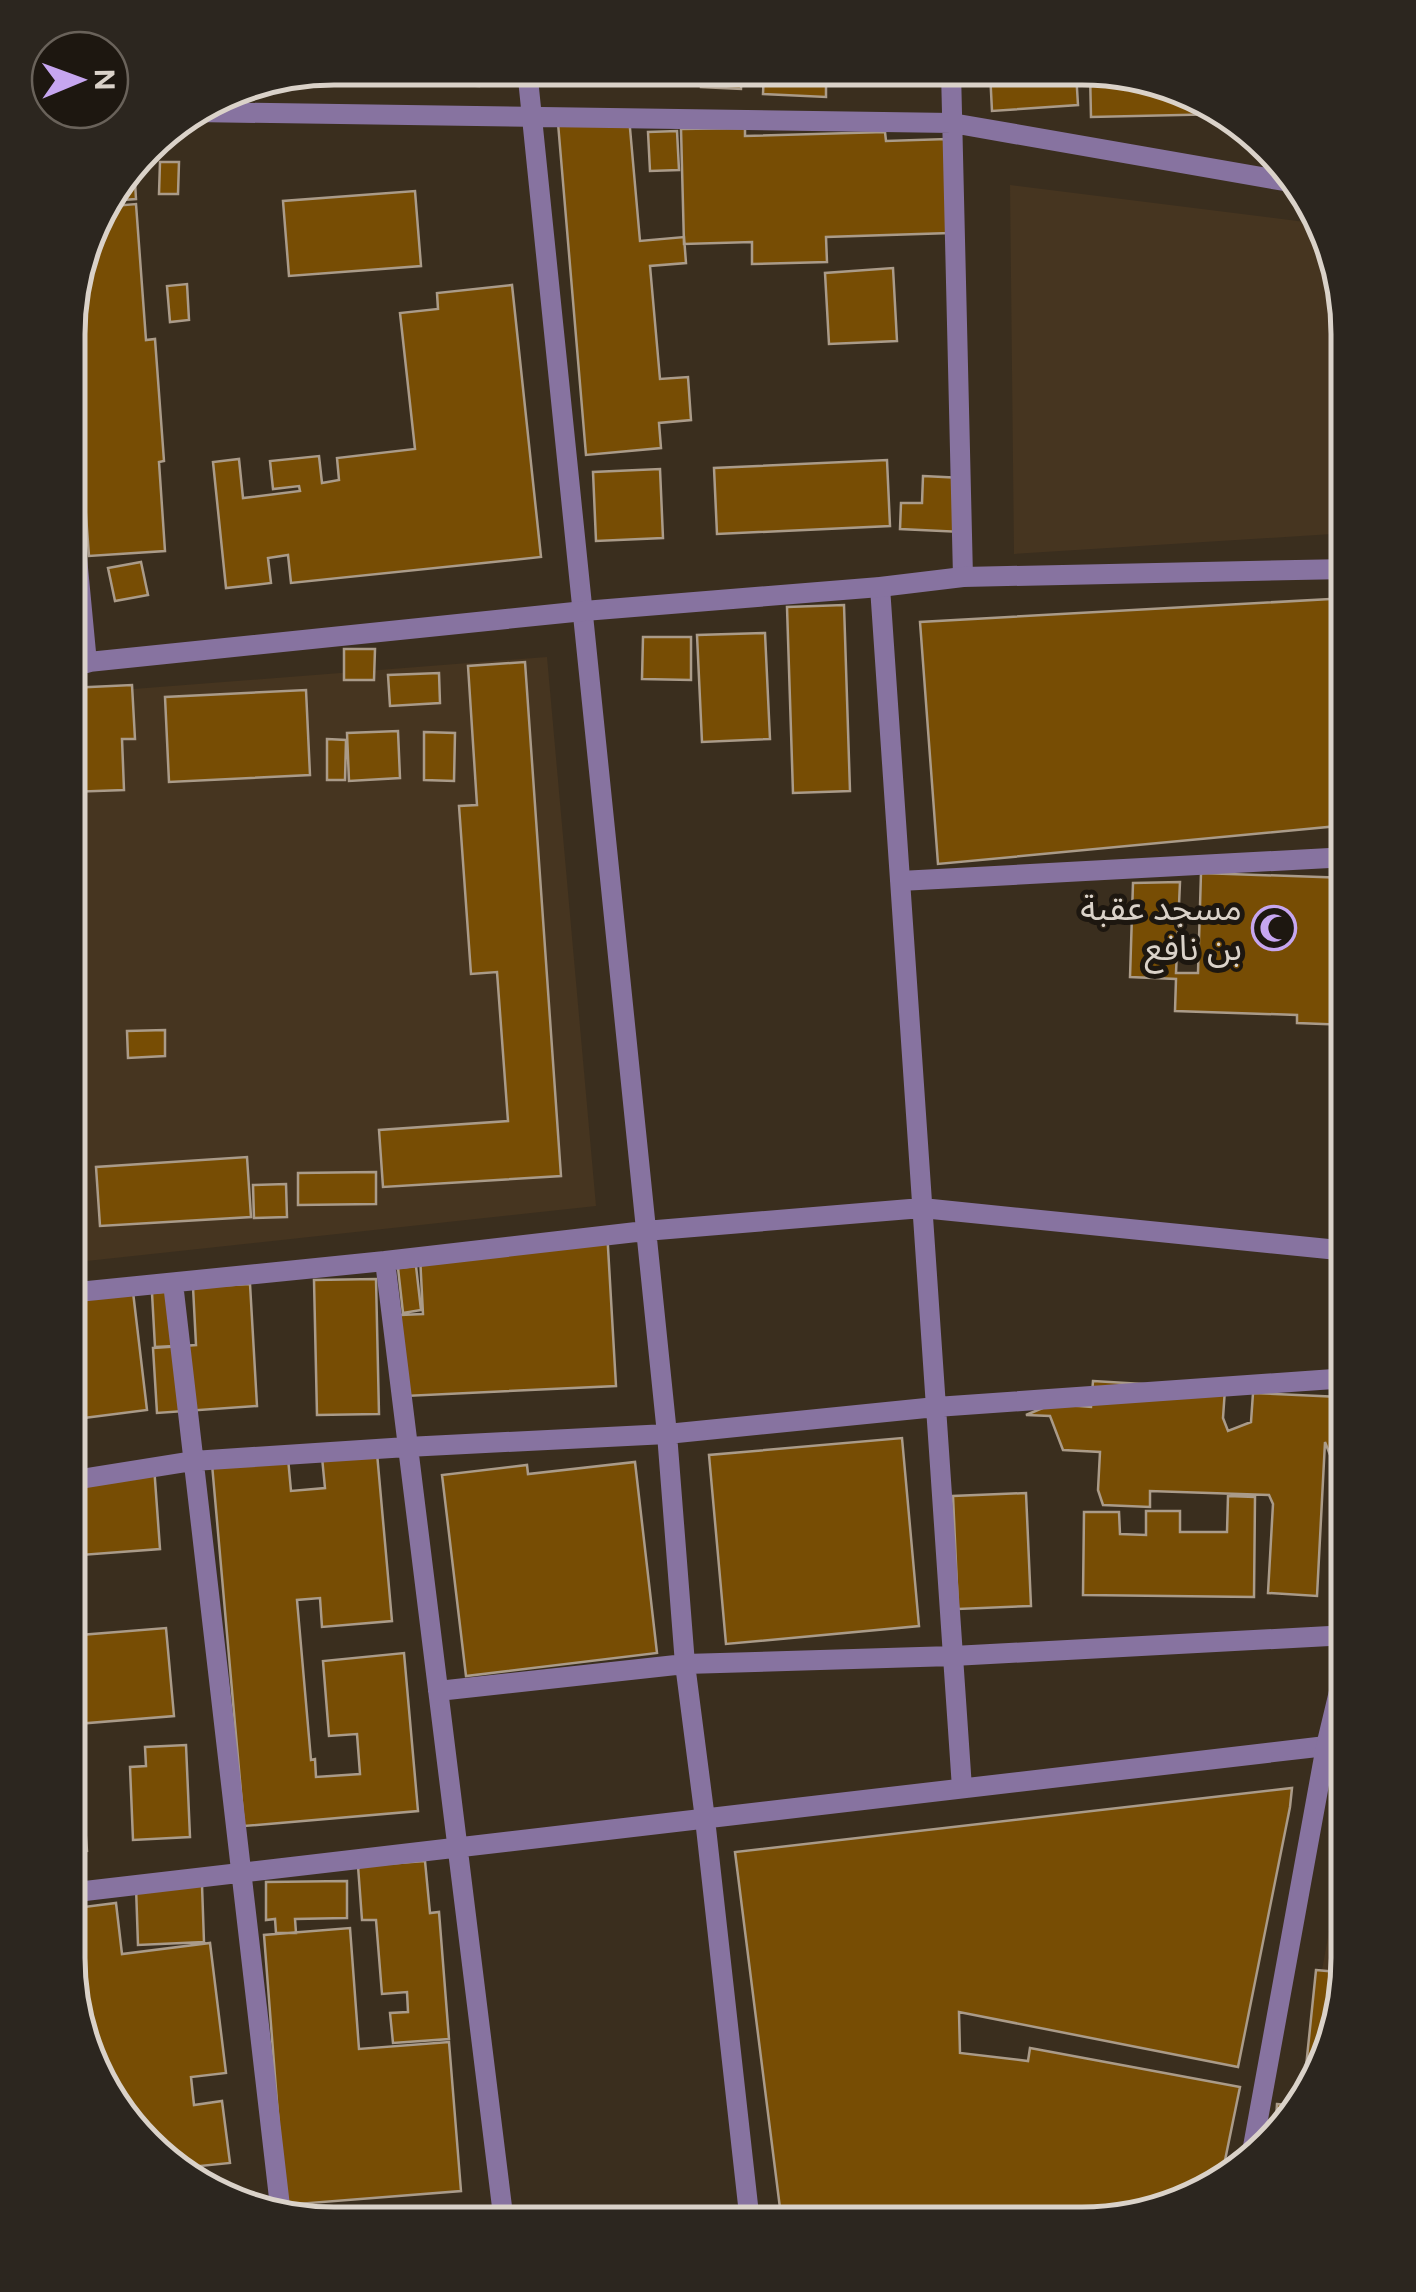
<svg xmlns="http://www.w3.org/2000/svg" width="1416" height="2292" font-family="Figtree,'Noto Sans Arabic',sans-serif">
<rect width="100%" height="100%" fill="#3a2e1e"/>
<path fill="#463520" d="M1010,185L1321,224L1328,233L1348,334V533L1014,554Z
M547,657L596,1206L68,1263L69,694Z
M1348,1827V1976L1316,2003Z"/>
<path fill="#774d04" stroke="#aa9b89" stroke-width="2.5" d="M334,68H480L479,86L286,77Z
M542,69H580L581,83L543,85Z
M701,70H742L741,89L701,87Z
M764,70L826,71V97L763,94Z
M990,72H1076L1078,105L992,111Z
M1090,72L1133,73L1226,114L1091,117Z
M629,117L640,241L684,237L686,263L650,266L660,379L688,377L691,420L659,423L661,448L586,455L558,123Z
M745,128V136L885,132L886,141L947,139L950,233L826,237L827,262L752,264V242L684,244L681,129Z
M677,131L679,170L650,171L648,132Z
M160,162H179L178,194H159Z
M134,165L136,199L107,201Z
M415,191L421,266L289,276L283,201Z
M136,204L146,340L155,339L164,461L159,462L165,551L89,556L70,299L95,216L102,207Z
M893,268L897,341L829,344L825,273Z
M187,284L189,320L170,322L167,286Z
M512,285L541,557L291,583L288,555L268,558L271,583L226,588L213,462L239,459L243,498L300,491L299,486L273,489L270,461L319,456L322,483L339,480L337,458L415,449L400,313L438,309L437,293Z
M887,460L890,526L717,534L714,468Z
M660,469L663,538L596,541L593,472Z
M923,476L963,478L962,532L900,529L901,503H922Z
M141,562L148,595L115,601L108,568Z
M1348,598V825L938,864L920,622Z
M844,605L850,791L793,793L787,607Z
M765,633L770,739L702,742L697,635Z
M643,637H691V680L642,679Z
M344,649H375L374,680H344Z
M525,662L561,1176L383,1187L379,1130L508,1121L497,972L471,974L459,806L477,805L468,666Z
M439,673L440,703L390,706L388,675Z
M132,685L135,739H122L124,790L69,792V688Z
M306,690L310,775L169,782L165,697Z
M398,731L400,778L349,781L347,733Z
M424,732L455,733L454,781L424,780Z
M327,739L346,740L345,780H327Z
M1201,873L1348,878V1025L1297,1023V1015L1175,1011L1176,979L1130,977L1133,883L1180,882L1176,973H1198Z
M165,1030V1056L128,1058L127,1031Z
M247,1157L251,1217L100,1226L96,1167Z
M376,1172V1204L298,1205V1173Z
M286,1184L287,1217L254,1218L253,1185Z
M607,1230L616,1386L405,1396L400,1315L423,1314L420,1256Z
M416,1266L421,1310L403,1313L398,1268Z
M376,1279L379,1414L317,1415L314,1280Z
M250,1284L257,1406L157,1413L153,1348L196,1345L193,1287Z
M171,1291L174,1346L155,1347L152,1293Z
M133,1292L147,1410L68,1420V1300Z
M1093,1381L1225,1389L1223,1418L1228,1431L1251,1422L1253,1393L1340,1397L1336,1470L1325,1442L1317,1596L1268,1593L1273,1504L1269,1495L1150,1491V1507L1103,1505L1098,1490L1100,1452L1063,1450L1050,1416L1026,1415L1052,1404L1091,1407Z
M902,1438L919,1626L726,1644L709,1455Z
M376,1442L392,1621L322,1627L320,1598L297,1600L311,1760L315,1759L316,1777L360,1774L357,1734L329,1736L323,1661L404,1653L418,1811L244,1826L211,1453L287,1447L291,1491L325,1488L321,1447Z
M635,1462L657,1653L466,1676L442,1475L527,1465L528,1474Z
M154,1466L160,1549L68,1556V1473Z
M1026,1493L1031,1606L958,1609L953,1496Z
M1228,1496L1255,1497L1254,1597L1083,1595L1084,1512H1119L1120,1534L1146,1535V1511H1180V1532H1227Z
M166,1628L174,1716L77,1724L87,1851L68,1853V1636Z
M186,1745L190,1837L133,1840L130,1767L146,1766L145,1747Z
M1292,1788L1290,1807L1238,2067L959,2012L960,2053L1028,2061L1030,2048L1240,2087L1222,2175L1183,2204L1082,2224H782L735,1852Z
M425,1861L430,1913L439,1912L449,2039L393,2043L390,2013L408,2012L407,1992L382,1994L376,1920H362L358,1866Z
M347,1881V1918L295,1919L296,1933H276L275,1919L266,1920V1882Z
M202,1885L204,1942L138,1945L136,1887Z
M116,1903L122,1954L210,1943L226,2073L191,2077L194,2105L222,2101L230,2163L171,2169L88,2059L68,1958V1909Z
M350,1928L359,2049L449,2042L461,2191L285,2205L264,1935Z
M1316,1970L1348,1973V1976L1303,2096Z
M1277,2104L1299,2106L1294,2120L1275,2134Z"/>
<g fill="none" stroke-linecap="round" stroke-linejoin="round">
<path stroke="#8773a0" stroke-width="20" d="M527,69L667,1434L685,1664L705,1819L750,2223
M951,71L963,577
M194,112L952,123L1290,182
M69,473L87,663
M880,587L962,1788
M900,881L1348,857
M385,1261L504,2223
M173,1283L281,2215
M68,1293L385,1261L645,1231L922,1208L1348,1251
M68,1481L193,1461L407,1447L667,1434L936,1407L1348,1378
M438,1691L685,1664L953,1656L1348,1635
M68,1893L1326,1746"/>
<path stroke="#8773a0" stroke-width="20" d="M69,664L584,611L880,587L963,577L1348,569
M1252,2152L1326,1746L1348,1654"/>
<path stroke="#b899e0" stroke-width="20" d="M294,2220L312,2222"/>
</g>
<defs>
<symbol id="mosque-ring" viewBox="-11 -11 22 22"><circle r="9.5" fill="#1d1710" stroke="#c6a6f0" stroke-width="1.5"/><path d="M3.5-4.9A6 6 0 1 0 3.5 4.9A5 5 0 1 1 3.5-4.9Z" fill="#c6a6f0"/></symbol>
</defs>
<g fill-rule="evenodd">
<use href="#mosque-ring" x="1249" y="903" width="50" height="50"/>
</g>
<g text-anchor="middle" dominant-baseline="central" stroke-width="10" stroke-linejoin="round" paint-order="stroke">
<g font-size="35" fill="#dad2c9" stroke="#1d1710" text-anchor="end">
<text x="1242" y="908">مسجد عقبة<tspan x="1242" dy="40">بن نافع</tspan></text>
</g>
</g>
<path d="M0 0H1416V2292H0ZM334 85H1082A249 249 0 0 1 1331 334V1958A249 249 0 0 1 1082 2207H334A249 249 0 0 1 85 1958V334A249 249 0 0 1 334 85Z" fill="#2c261f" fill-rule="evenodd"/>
<path fill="none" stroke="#dad2c9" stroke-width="5" d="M334 85H1082A249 249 0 0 1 1331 334V1958A249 249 0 0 1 1082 2207H334A249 249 0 0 1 85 1958V334A249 249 0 0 1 334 85Z"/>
<g transform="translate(80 80) rotate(89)"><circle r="48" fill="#1d1710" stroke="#69625a" stroke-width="2.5"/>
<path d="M0-8L18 38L0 25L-18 38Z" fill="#c6a6f0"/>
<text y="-15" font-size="28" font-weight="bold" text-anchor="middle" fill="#dad2c9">N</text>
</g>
</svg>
